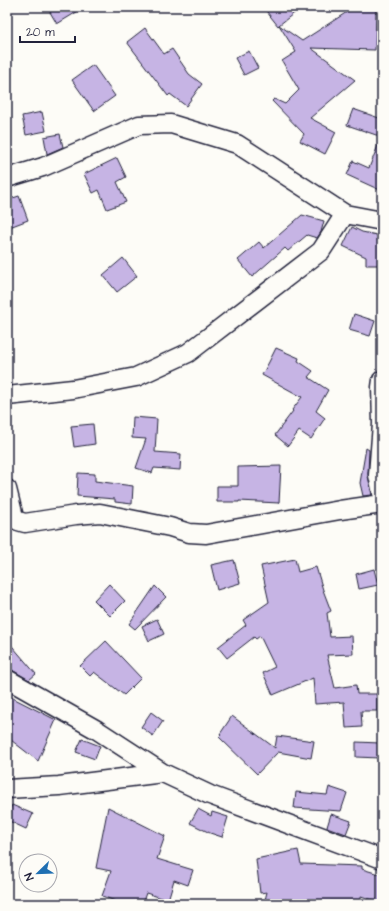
<svg xmlns="http://www.w3.org/2000/svg" width="389" height="911" font-family="'Architects Daughter',sans-serif">
<rect width="100%" height="100%" fill="#fdfcf7"/>
<filter id="ink" filterUnits="userSpaceOnUse"><feTurbulence type="fractalNoise" baseFrequency=".025" numOctaves="2"/><feDisplacementMap in="SourceGraphic" scale="8" xChannelSelector="R" yChannelSelector="G"/><feConvolveMatrix kernelMatrix="1 2 1 2 8 2 1 2 1" color-interpolation-filters="sRGB"/></filter>
<g filter="url(#ink)">
<path fill="#c6b4e4" stroke="#22223b" d="M47,7H85L57,24Z
M263,7H302L279,25L302,41L347,12L346,7H376L375,50L311,48L355,80L310,118L336,132L325,154L300,141L304,134L272,101L274,99L285,104L299,90L282,61L296,52L279,25L278,26Z
M145,28L164,54L172,49L189,74L202,84L186,106L170,94L168,96L127,42Z
M249,51L258,68L244,75L235,58Z
M93,65L115,96L94,111L72,80Z
M353,109L382,119V137L347,125Z
M42,112L46,131L26,135L22,116Z
M60,134L63,147L47,154L44,137Z
M381,138H382V191L347,175L353,161L369,168Z
M117,158L126,177L117,182L126,202L107,209L99,190L93,193L84,174Z
M19,196L28,220L7,228V200Z
M302,215L324,221L321,232L317,238L307,235L288,251L285,248L252,277L238,260L259,242L264,248Z
M352,227L362,232L382,236V265H366V257L343,246Z
M123,258L137,276L117,292L103,275Z
M354,314L375,321L370,336L349,330Z
M276,348L299,358L298,361L313,371L308,377L328,390L316,411L325,418L311,439L299,431L288,446L275,435L293,411L292,410L302,397L262,375L269,362Z
M133,417L157,419L155,452L181,454L180,470L154,468L152,473L136,468L146,439L132,438Z
M93,424L95,444L74,447L71,426Z
M366,448L369,450L368,474L372,495L363,496L360,483Z
M281,466L279,503L239,501V502H217V486H238V467Z
M78,473L95,474V481L133,486L132,504L115,502V499L77,496Z
M295,559L298,572L316,567L323,590L331,611L327,613L330,637L352,636L353,654L327,655L335,688L356,685L357,694H377V711H361L362,727L346,728L344,702L315,704L313,678L273,695L263,673L275,667L260,636L256,639L254,637L227,658L218,647L246,625L243,620L269,602L261,566Z
M234,560L240,583L217,590L211,565Z
M374,569L378,585L359,589L356,574Z
M109,584L125,601L110,616L94,600Z
M155,586L166,597L135,629L129,624Z
M157,619L164,634L149,641L142,626Z
M7,640L36,674L29,680L12,670L7,669Z
M106,641L141,678L124,695L94,672L90,676L80,666Z
M7,691L12,694L9,696L56,720L38,761L7,737Z
M151,712L163,721L153,736L141,727Z
M232,716L275,748L277,736L314,741L311,758L278,752L257,774L219,737L221,735L220,734Z
M82,739L100,746L95,759L76,752Z
M356,742L380,743L379,758L356,757Z
M329,787L347,793L341,811L294,808L296,792L327,795Z
M12,805L33,814L26,829L7,820V816Z
M108,807L165,836L157,859L193,870L188,885L174,880L168,900L146,893L142,904H123L102,896L111,871L96,868Z
M198,809L211,816L212,812L228,817L222,837L210,833L190,823Z
M331,814L351,821L346,834L327,827Z
M298,850L301,864L362,866V869L382,875V903L361,896V901H330V904H264L267,892L260,893L256,859Z"/>
<g fill="none" stroke-linecap="round" stroke-linejoin="round">
<defs>
<path id="minor" d="M7,178L43,167L139,125L171,124L237,144L345,214L382,221
M382,380L381,387L382,424L378,475L382,493
M7,396L73,389L136,377L188,353L321,251L345,214
M7,489L14,517L18,521L25,523L76,515L100,513L170,527L189,533L206,534L340,510L382,504
M7,679L97,730L163,773L210,795L382,859
M7,789L59,786L163,773"/>
</defs>
<use href="#minor" stroke="#22223b" stroke-width="21"/>
<use href="#minor" stroke="#fdfcf7" stroke-width="18"/>
</g>
</g>
<rect width="389" height="911" fill="none" stroke="#fdfcf7" stroke-width="24"/>
<rect x="12" y="12" width="365" height="887" fill="none" stroke="#22223b" stroke-width="1.5" filter="url(#ink)"/>
<g transform="translate(38 873) rotate(247)"><circle r="19" fill="#fdfcf7" stroke="#a5a5ac"/>
<path d="M0-3L7 15L0 10L-7 15Z" fill="#1f6fb2"/>
<text y="-6" font-size="11" font-weight="bold" text-anchor="middle" fill="#22223b">N</text>
</g>
<path d="M20 36v6h55v-6" fill="none" stroke="#22223b" stroke-width="2"/>
<text x="26" y="36" font-size="12" fill="#22223b" stroke="#fdfcf7" stroke-width="3" paint-order="stroke">20 m</text>
</svg>
